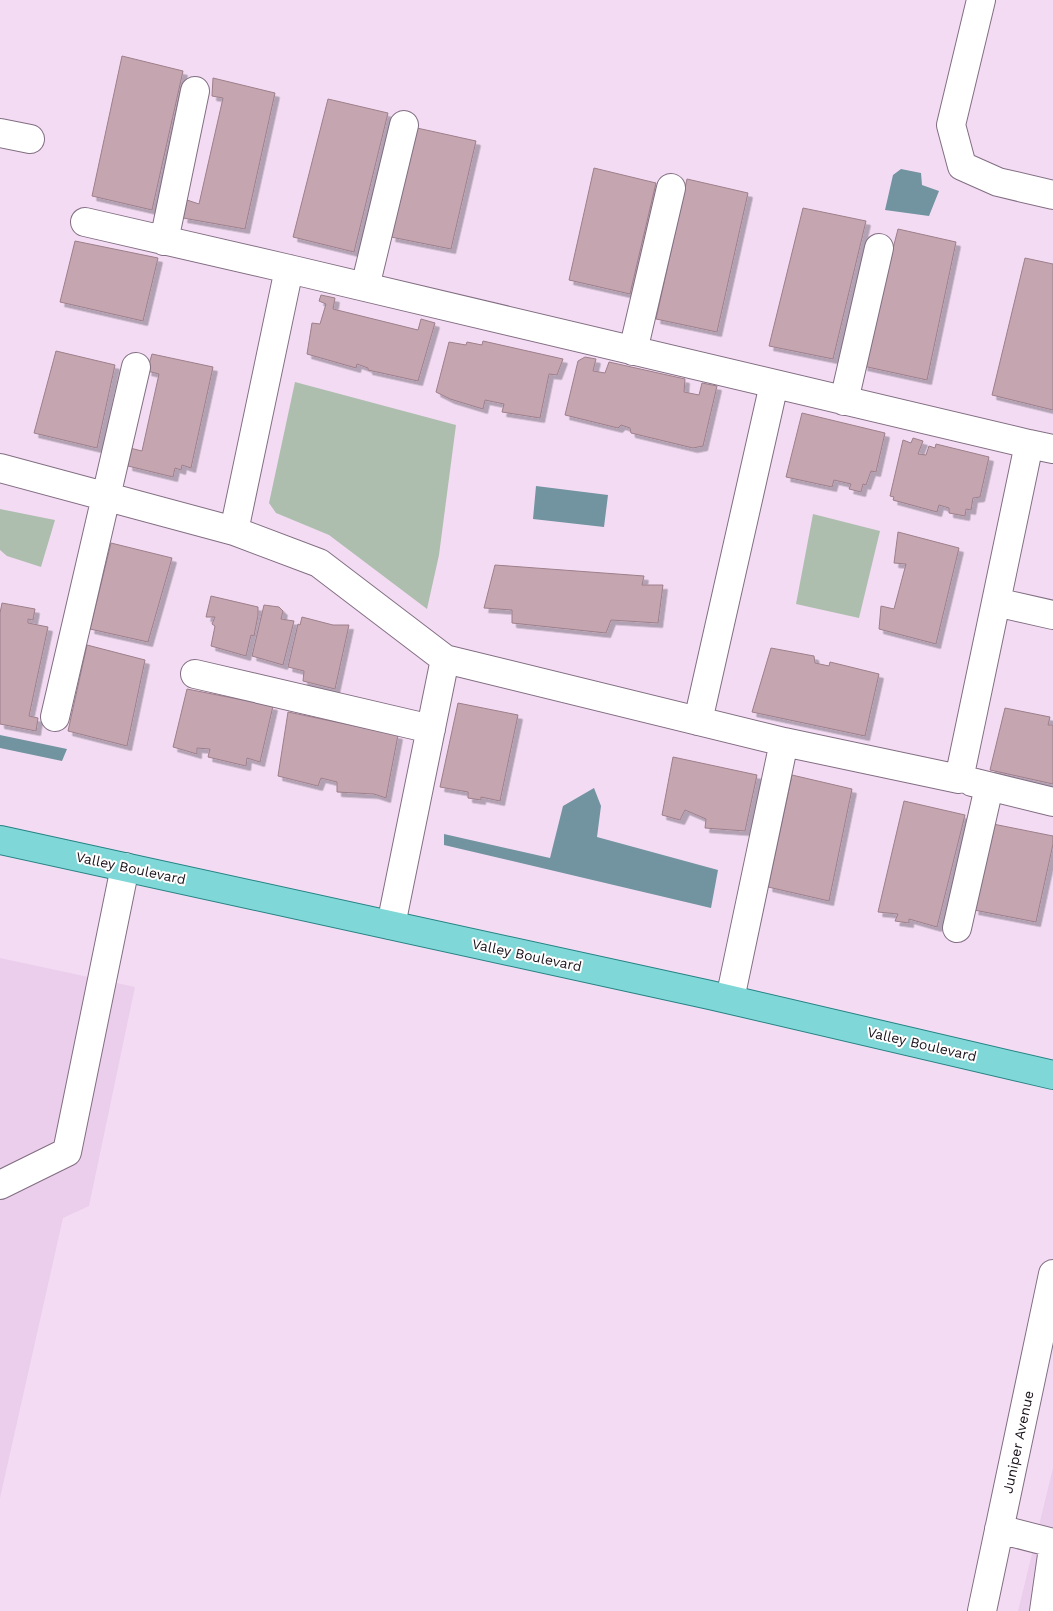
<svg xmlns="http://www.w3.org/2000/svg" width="1053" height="1611" font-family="'Work Sans',sans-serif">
<defs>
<filter id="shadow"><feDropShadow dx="4.5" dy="4.5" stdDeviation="0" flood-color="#0004"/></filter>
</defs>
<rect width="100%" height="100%" fill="#f3dcf3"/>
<path fill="#ebceeb" d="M0,958L135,987L89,1206L63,1218L0,1498Z
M1053,1468V1611H1018Z"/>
<path fill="#aebeae" d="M295,382L456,425L439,555L427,609L329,535L276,513L269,503Z
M0,509L55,520L41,567L7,556L0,550Z
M813,514L880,531L859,618L796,604Z"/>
<path fill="#7293a0" d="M901,169L921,173L922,185L939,191L929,216L885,210L893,175Z
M536,486L608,495L604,527L533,519Z
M0,735L67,749L62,761L0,748Z
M594,788L601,806L597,837L718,870L711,908L444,845V834L550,858L563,806Z"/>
<path fill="#c4a5b0" stroke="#9d7f8a" filter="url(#shadow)" d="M122,56L183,71L152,210L92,196Z
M213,78L275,93L245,229L183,218L187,200L199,204L223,98L212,96Z
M328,99L388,113L354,252L293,237Z
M417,128L476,141L451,249L391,237Z
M594,168L656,183L630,294L569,280Z
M687,179L748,193L717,332L656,319Z
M803,208L866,221L833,359L769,346Z
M898,229L956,242L927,380L863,366Z
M75,241L158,258L143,321L60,302Z
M1025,258L1053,264V410L992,395Z
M321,295L335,298L333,309L418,330L421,319L435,323L418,381L368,370V368L357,364L356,368L307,354L312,323L320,324L326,304L319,301Z
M483,341L563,359L557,375L549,374L540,418L502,412L504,404L485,400L483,409L450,399L436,392L449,342L466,345L467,342L482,345Z
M56,351L115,365L97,448L34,433Z
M152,354L213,367L191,468L182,465L181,470L175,468L173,477L128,466L130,448L142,451L159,374L147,371Z
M585,357L596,359L593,371L605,373L609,362L685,379L684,392L699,395L702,383L717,386L703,446L693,448L631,433L630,428L621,425L618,428L565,415L578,361Z
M802,413L885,433L876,472L871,471L866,485L863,484L861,492L849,489L851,484L834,480L832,487L786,477Z
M913,438L923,441L918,454L926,455L929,446L935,448L936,444L989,457L980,497L973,498L971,510L966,509L965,516L949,513V508L939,505L937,512L893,500L894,497L890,496L903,440L911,443Z
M898,532L959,548L936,644L879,629L881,606L894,609L906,564L894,563Z
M111,543L172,558L148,642L90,629Z
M495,565L644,576L642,585H663L658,623L611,620L606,633L512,623V610L484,608Z
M211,596L258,607V615L254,636L251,635L246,656L211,646L215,626L212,624L215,617H206Z
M2,603L35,609L33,620L28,619V623L48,627L29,716L38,718L36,731L0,724V613Z
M264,605L279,607L283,611L281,619L294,621L283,665L252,656Z
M302,617L333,625H349L335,689L303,681L304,671L288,667L298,624L300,625Z
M87,645L145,660L127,746L68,731Z
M771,648L814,656L815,663L829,666L830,662L879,674L865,736L752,712Z
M187,689L273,706L260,762L247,758L246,766L208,757L210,749L197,748V754L173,747Z
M458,703L518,715L500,801L481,797V800L468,798V792L440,787Z
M1005,708L1050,717L1048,725H1053V784L990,770Z
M288,712L398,735L386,798L374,794L337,792V782L321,778L318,786L278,776Z
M673,757L757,775L745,831L705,828L706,819L685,810L680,820L662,815Z
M792,775L852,789L829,901L768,887Z
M904,801L965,815L937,927L909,919V923L895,921L898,914L878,912Z
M993,824L1053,836V844L1036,922L974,910Z"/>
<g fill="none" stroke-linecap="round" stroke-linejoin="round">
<defs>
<path id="minor" d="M981,0L951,125L962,166L998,182L1053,195
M0,133L30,139
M85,222L289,269L1029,444L996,602L1053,615
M164,241L195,91
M365,287L404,125
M633,351L671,188
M844,401L879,248
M1029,444L1053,449
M0,468L234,531L289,269
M234,531L319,563L445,659L391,925
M445,659L784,742L730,999
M195,674L431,729
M55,717L136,367
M698,721L774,384
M784,742L959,779L996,602
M972,782L1053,802
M957,928L989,787
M0,1185L67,1152L125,867
M999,1529L1053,1543
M982,1611L1053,1274
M1044,1611L1053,1548"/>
<path id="major" d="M0,840L710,995L1053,1075"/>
</defs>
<use href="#minor" stroke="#826e82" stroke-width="30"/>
<use href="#major" stroke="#268284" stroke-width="30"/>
<use href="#minor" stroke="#fff" stroke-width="28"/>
<use href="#major" stroke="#80d7d7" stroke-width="28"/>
</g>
<g text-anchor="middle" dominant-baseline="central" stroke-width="4" stroke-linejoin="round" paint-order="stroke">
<g font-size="14" fill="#1b131b" stroke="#fff">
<text transform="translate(131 868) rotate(12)">Valley Boulevard</text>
<text transform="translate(527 955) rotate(12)">Valley Boulevard</text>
<text transform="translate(922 1044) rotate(13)">Valley Boulevard</text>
<text transform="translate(1018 1442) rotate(-78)">Juniper Avenue</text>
</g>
</g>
</svg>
